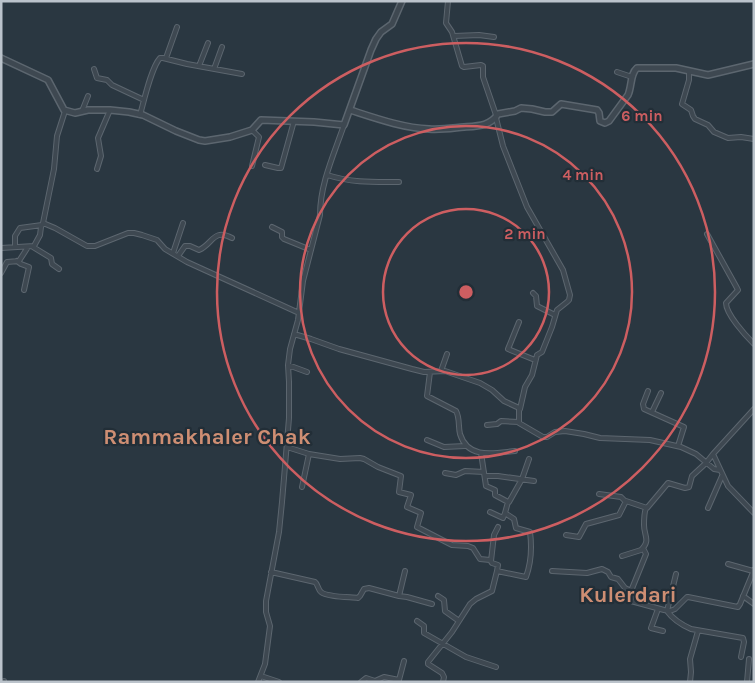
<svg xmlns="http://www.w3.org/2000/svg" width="755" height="683" font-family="Karla,sans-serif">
<rect width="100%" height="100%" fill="#2a3741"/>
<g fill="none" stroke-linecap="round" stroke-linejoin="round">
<defs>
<path id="minor" d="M448,1L446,23L452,32L462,66L464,67L481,65L483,66V77L496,115
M454,36L479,35L494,37
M166,58L177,27
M199,66L208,43
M94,69L97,78L107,80L112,85L144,100
M214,69L222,47
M689,71V80L682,104L691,110L693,116L695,119L708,125L714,132L728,138L741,137L754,139
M617,72L632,77
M65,111L57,136L54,169L43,223L55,228L87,246H95L128,233H134L142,235L157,240L165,249L187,262L299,313
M82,111L88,96
M140,115C144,101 151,68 160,58H163L187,64L242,74
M496,118L503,146L527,207L563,270L570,295L569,300L567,302L557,310L552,327L542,352L537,355L532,375L525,387L520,409
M252,130L259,137L252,166
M265,165L278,168H281L294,121
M97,169L101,156L98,138L110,110
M327,175C353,183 373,182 399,182
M272,227L282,232V237L284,239L311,250
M707,234L737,288L738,290L726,303C726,314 745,335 754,344
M15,247V236L20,228L42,225
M33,247L51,258L52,264L59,269
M1,248L34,246L40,235L41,227L43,223
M173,253L183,223
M178,256L185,246H190L199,250C213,244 213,228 232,238
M17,261L21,264L29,267L24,290
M1,273L7,262L19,261L28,247
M533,293L536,296L537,306L555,315
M519,322L508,349L535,360
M294,334L311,339L339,349L412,369L424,372L445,371L480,383L492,390L504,401L519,408V423L543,437H547L555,432L565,431L584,434L600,438L650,440L681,447L696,454L714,469L720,470
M288,365L307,372
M441,371L447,354
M430,372L427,396L456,411C460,418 458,426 460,434C468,460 495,453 515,451
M648,391L643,404L644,409L684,427L678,446
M754,409L713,454L728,486L754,513
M652,412L661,393
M487,425L497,424L501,421L519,422
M427,440L444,447L465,446
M287,447L309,454L302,487
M309,454L340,459L360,458L364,459L378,467L401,476L399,492L411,495L407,507L421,513L417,527L452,545L468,546L473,548L480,559L490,560L492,563L498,565L497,571L526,577C531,563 532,547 530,532L516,528L514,519L505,513L508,502L495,495V490L486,486L481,453
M445,473L456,475L465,471L484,472
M485,476H498L534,481
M599,494L621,497L625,501
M509,502L522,479L529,459
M708,508L722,476
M490,512L503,518L505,513
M566,535L579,537L586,524L619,515L626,501L647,508L668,483L685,488L689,487L692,476L706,463L713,454
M622,556L641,550C651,540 644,536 644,525C644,519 644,513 646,508
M491,561L494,535L498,527
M728,564L753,571
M552,571L587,573L602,569L608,572L611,577L618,579L625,588L631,591V601L664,610L670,611L675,609L687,597H688L738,607L740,604L754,570
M271,572L315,582C318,584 318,590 321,592C326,597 350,597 358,598L360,596L364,589L369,588L399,596L407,597L432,604
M676,574L667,611C672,618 682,625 691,629L743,638L744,642L741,657
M631,591L646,554L643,548
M399,596L405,571
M438,596L444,600L445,611L459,621
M743,596L754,604
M658,609L651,628L663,631
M417,621L424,626V633L466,657L496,667
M261,676L279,682
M4,682V681
M258,682L265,664L270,626L266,612V601L279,532L282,502L289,418V382L288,365L290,349L298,320L303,281L320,215C320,184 334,154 344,125
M361,682L366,678L375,681L384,677L399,680L404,661
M443,682L444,677L442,673L428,664V662L452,632L470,604L476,599L492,591L497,571
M690,682L691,672L690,659L698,631
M747,682L749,659"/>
<path id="tertiary" d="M1,58L48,80L64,110L75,113L88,110H110L129,112L143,115L176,131L199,140L205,141L230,137L252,130L261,120L314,122L344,125L371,50L376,39L381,32L392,24L402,1
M350,110C375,118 403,128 429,129C441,130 453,128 464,127C479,126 490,126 498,114L515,111L521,108L532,109L545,112H552L561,104L597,110L599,113L600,121L605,123L609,121L628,95C632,86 630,74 637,68H676L708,75L754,64"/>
</defs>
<use href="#minor" stroke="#5c666f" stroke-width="6"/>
<use href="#tertiary" stroke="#5c666f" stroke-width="8"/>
<use href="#minor" stroke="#3e4851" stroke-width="4"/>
<use href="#tertiary" stroke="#3e4851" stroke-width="5"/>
</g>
<g fill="none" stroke="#cd5e61" stroke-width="2.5">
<circle cx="466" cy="292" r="83"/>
<circle cx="466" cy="292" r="166"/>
<circle cx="466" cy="292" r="249"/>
</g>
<g text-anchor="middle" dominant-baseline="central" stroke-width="4.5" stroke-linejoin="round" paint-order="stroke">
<g font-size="22" font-weight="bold" fill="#ce8e73" stroke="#222e37">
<text x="207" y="437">Rammakhaler Chak</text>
<text x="628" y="595">Kulerdari</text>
</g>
</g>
<circle cx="466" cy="292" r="8" fill="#cd5e61" stroke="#222e37" stroke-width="2.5"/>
<g font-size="15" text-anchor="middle" font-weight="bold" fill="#cd5e61" stroke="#222e37" stroke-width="4.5" stroke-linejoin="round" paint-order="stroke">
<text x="642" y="121">6 min</text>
<text x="583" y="180">4 min</text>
<text x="525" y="239">2 min</text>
</g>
<rect width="755" height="683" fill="none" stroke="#bbc3cb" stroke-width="5"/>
</svg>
